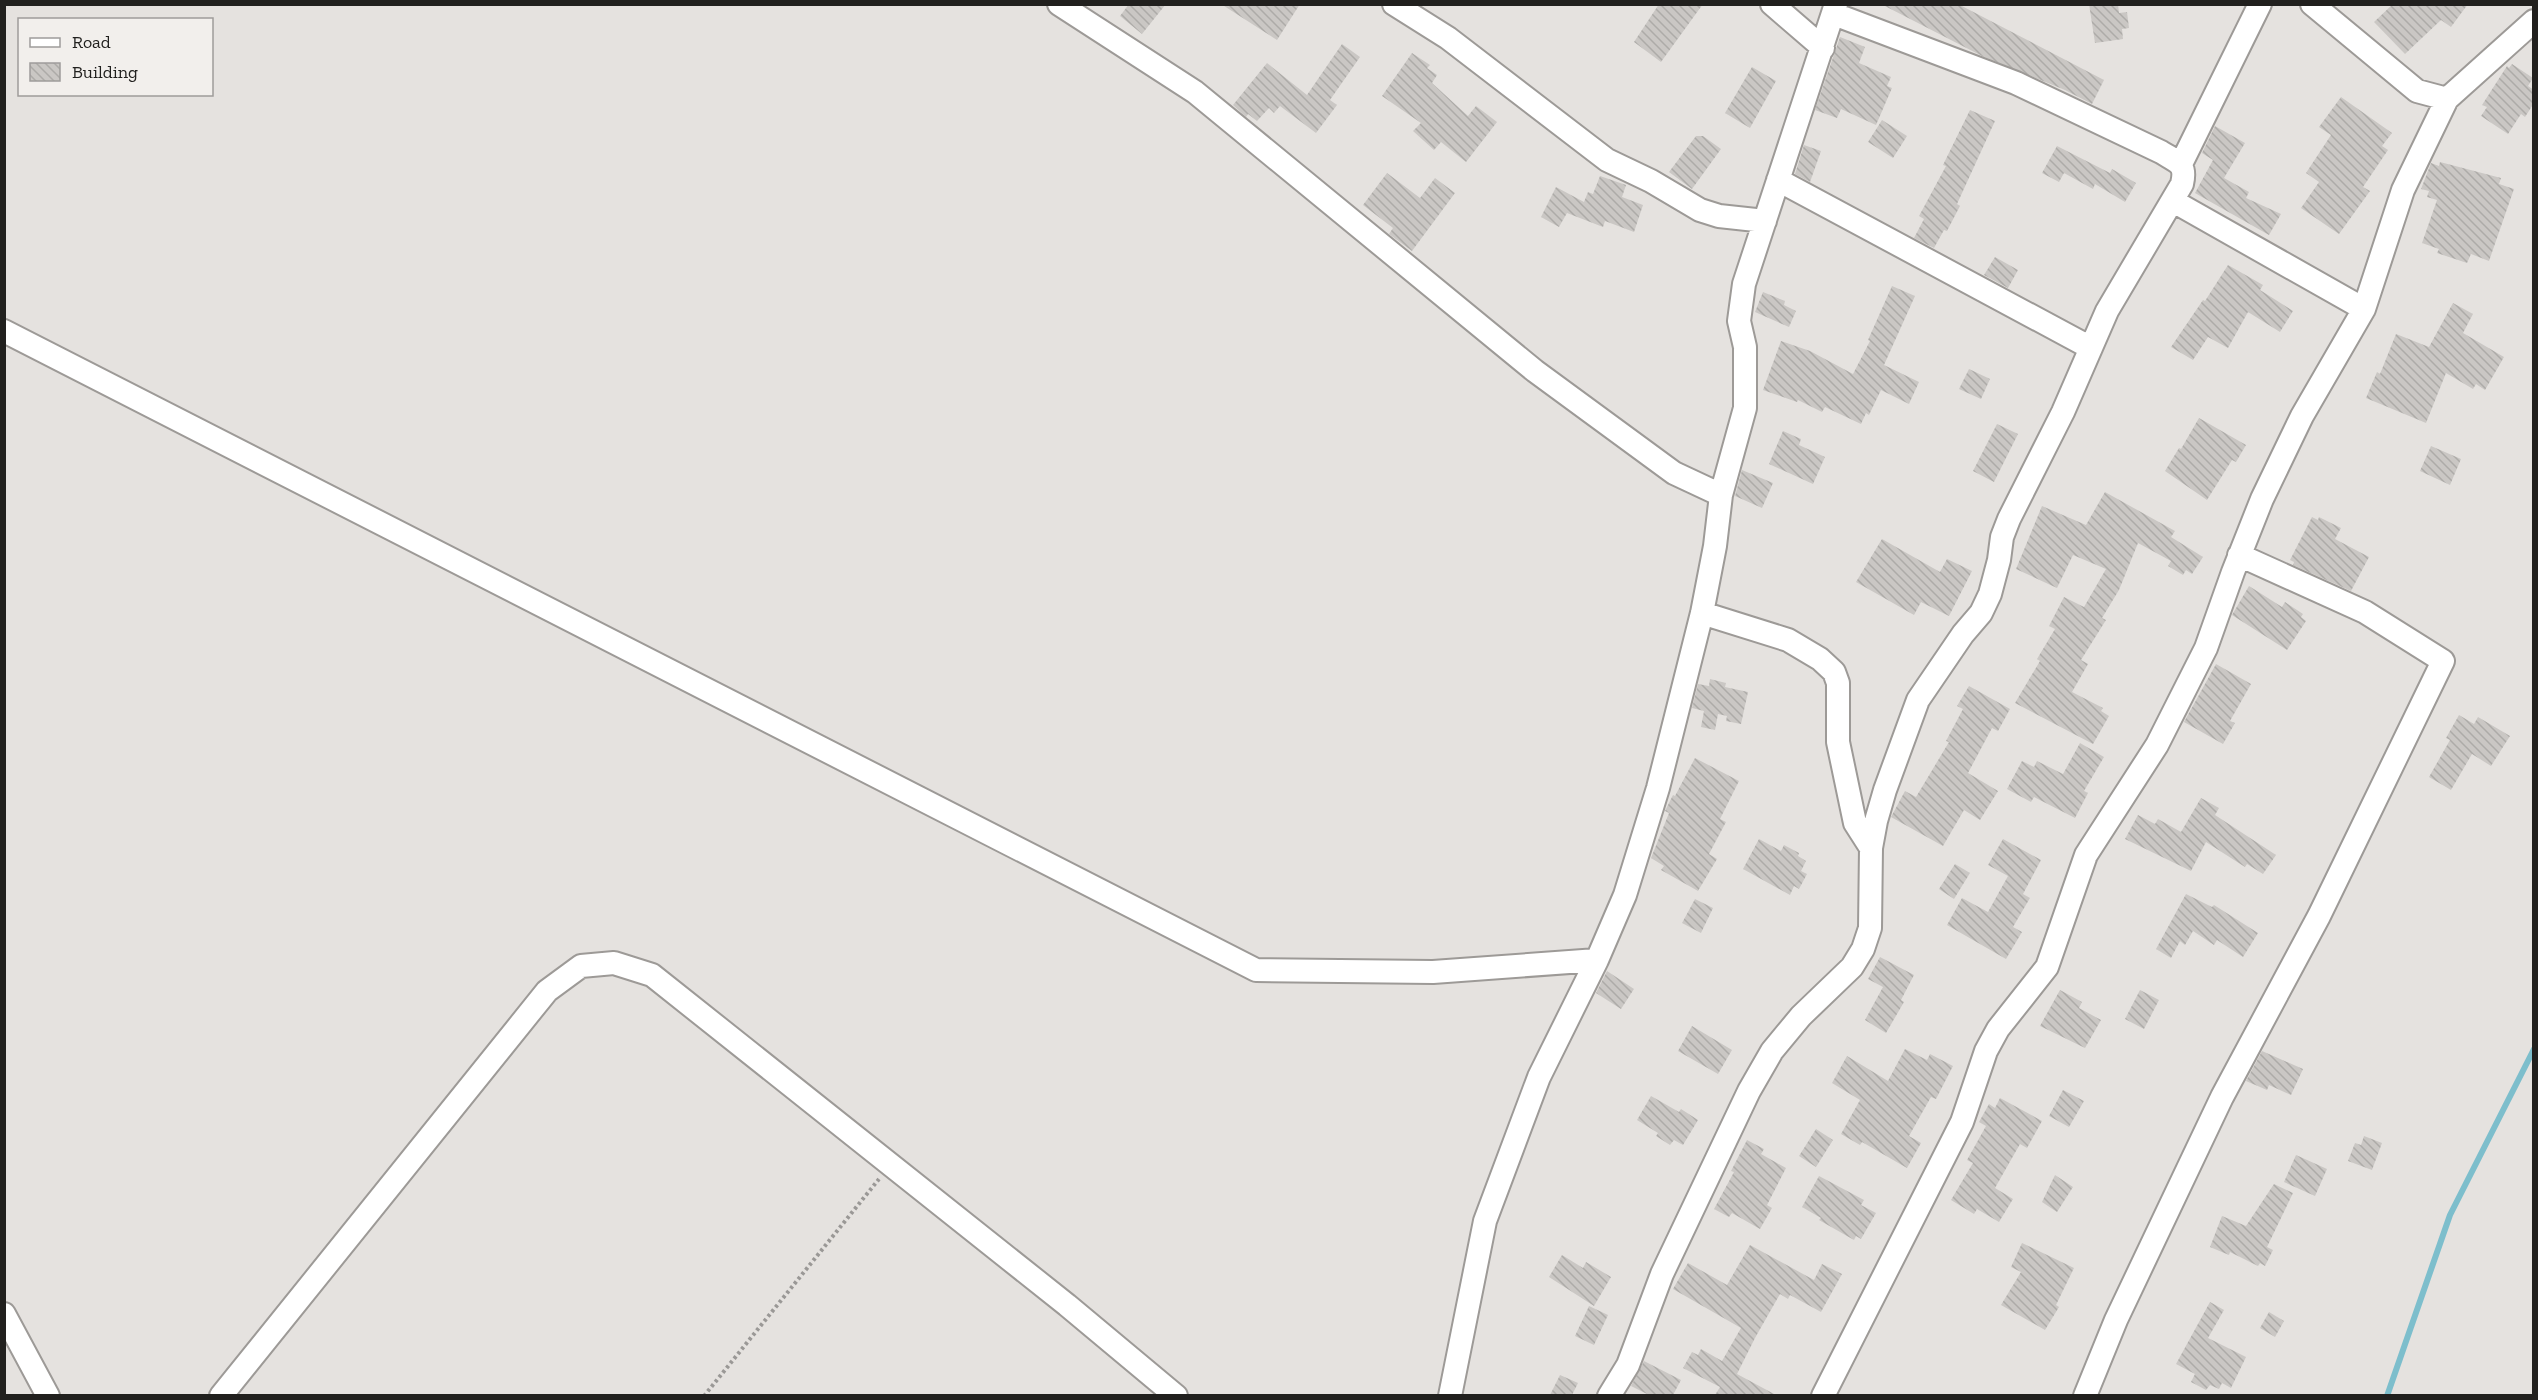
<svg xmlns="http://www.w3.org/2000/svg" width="2538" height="1400" font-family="'Zilla Slab',serif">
<defs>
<pattern id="building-back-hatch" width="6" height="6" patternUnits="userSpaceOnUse" patternTransform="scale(1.5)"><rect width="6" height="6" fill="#cac7c4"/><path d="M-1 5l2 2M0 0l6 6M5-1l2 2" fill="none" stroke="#adaba8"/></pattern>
</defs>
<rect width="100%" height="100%" fill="#e5e2df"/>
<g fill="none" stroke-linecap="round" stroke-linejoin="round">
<path stroke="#7dbecc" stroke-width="6" d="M2387,1396L2450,1215L2534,1049"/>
</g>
<path fill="url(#building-back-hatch)" d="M1129,4H1166L1142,34L1120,16Z
M1221,4H1300L1277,40Z
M1659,4H1703L1661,62L1634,42Z
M1881,4H1958L2104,80L2092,104L2065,90L1982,56Z
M2089,4H2118L2119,13L2127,12L2129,28L2122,29L2123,39L2095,43Z
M2393,4H2468L2451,27L2441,20L2405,54L2374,22Z
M1840,37L1865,47L1859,63L1891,77L1887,86L1892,88L1876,125L1841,109L1837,118L1815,110Z
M1342,44L1360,57L1330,100L1337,105L1316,133L1280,106L1274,113L1269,108L1257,121L1248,114L1246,117L1233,105L1267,63L1307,95Z
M1412,53L1430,65L1427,68L1437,75L1432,83L1468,116L1476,106L1497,122L1466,162L1441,142L1434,150L1413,131L1421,123L1382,96Z
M2512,64L2533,78L2528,86L2534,90V103L2525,117L2521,114L2508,134L2481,116L2487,107L2482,105L2507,66L2509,68Z
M1752,67L1776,81L1750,128L1725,113Z
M2341,97L2392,133L2382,146L2388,150L2363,187L2370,191L2339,234L2301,208L2319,182L2306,173L2331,135L2319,127Z
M1970,110L1995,121L1957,204L1960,206L1947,231L1944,230L1934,248L1914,238L1924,219L1919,216L1946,166L1943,165Z
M1882,120L1907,136L1893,158L1868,142Z
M2215,126L2245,143L2224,178L2249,192L2246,198L2281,214L2269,235L2195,193L2213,160L2202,153Z
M1696,136H1703L1721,149L1692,189L1669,172Z
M1804,145L1821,151L1810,182L1795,174Z
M2057,146L2110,173L2112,169L2136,183L2125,202L2095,184L2093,189L2064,173L2059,182L2042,173Z
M2440,162L2501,178L2499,184L2514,189L2489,261L2471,254L2467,263L2437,253L2439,249L2422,243L2437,200L2427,197L2429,191L2421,189L2431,163L2439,166Z
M1387,173L1420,198L1435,178L1455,193L1412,251L1389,234L1393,228L1363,205Z
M1600,176L1626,185L1622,197L1643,205L1634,232L1605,221L1603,227L1567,213L1559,227L1541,217L1556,187L1584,202L1588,192L1593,194Z
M1995,257L2018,270L2008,288L1984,275Z
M2228,265L2263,285L2260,290L2293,311L2280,332L2248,312L2228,348L2208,337L2193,360L2171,347L2203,300L2205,301Z
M1892,286L1915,296L1884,365L1919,382L1909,404L1881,390L1869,415L1866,413L1861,424L1825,407L1822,412L1798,400L1797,402L1763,390L1781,341L1810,351L1853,374L1870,341L1868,340Z
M1763,292L1785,301L1784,305L1796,311L1789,327L1755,312Z
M2453,303L2473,314L2463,333L2504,357L2485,390L2476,384L2473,389L2446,373L2426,423L2366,398L2377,372L2380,374L2396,334L2429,347Z
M1969,369L1990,379L1981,399L1959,389Z
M2199,418L2246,445L2236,462L2232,460L2207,500L2165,471L2179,448L2181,449Z
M1997,424L2018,434L1994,482L1973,471Z
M1783,431L1801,439L1799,445L1825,457L1813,484L1769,464Z
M2431,446L2461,459L2450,485L2420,471Z
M1742,470L1773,483L1762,508L1735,496Z
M2105,492L2175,531L2171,537L2203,557L2192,574L2186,570L2183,575L2168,566L2171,561L2138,543L2119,590L2102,618L2106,620L2081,660L2088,664L2072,692L2103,708L2101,711L2109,716L2093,744L2015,703L2040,661L2037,659L2055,629L2049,626L2064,597L2084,607L2106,569L2073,555L2057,588L2016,569L2042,506L2086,525Z
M2312,517L2318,520L2319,517L2341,528L2335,539L2369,557L2351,591L2293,565L2294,562L2290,560Z
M1882,539L1940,572L1947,559L1972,571L1949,616L1921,602L1914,615L1856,582Z
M2249,586L2282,607L2285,602L2303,614L2301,617L2306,621L2287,650L2232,615Z
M2216,664L2251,684L2230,721L2235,723L2223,744L2184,722Z
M1710,679L1726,683L1725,687L1748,692L1741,724L1726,721L1727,716L1718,714L1715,730L1701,727L1704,711L1692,708L1698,684L1709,686Z
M1969,686L2010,709L1998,731L1992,728L1968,773L1998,791L1980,820L1964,810L1943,846L1891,817L1905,791L1916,797L1949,742L1946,741L1963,709L1957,706Z
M2459,715L2474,724L2478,717L2510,736L2491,766L2472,754L2451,790L2429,777L2450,740L2446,738Z
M2080,743L2104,757L2084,791L2088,793L2075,818L2034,797L2031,802L2007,789L2022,761L2034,767L2037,761L2063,774Z
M1695,758L1739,781L1720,819L1726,822L1709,854L1717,859L1698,891L1661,870L1664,866L1651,858L1669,813L1665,811L1673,795L1675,796Z
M2201,798L2219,808L2215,815L2276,855L2263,874L2247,864L2245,867L2206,842L2191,871L2125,839L2138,815L2155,824L2158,819L2181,832Z
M1759,839L1781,851L1784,845L1799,853L1798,856L1806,861L1801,871L1807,874L1799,889L1794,886L1790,895L1743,869Z
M2003,839L2041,860L2023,894L2030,898L2013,927L2022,932L2006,959L1947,925L1962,898L1988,912L2008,876L1988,865Z
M1955,864L1970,873L1954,899L1939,889Z
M2186,894L2212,907L2214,905L2258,933L2243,957L2217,940L2214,945L2193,931L2185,945L2180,941L2171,958L2156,949Z
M1695,899L1713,908L1701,933L1682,923Z
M1880,957L1914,975L1901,1000L1904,1002L1886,1033L1865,1020L1883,987L1868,979Z
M1607,971L1634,989L1621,1009L1596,993Z
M2060,990L2082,1002L2079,1008L2101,1020L2085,1048L2040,1026Z
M2140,990L2159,1000L2144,1029L2125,1019Z
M1692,1026L1732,1050L1718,1074L1678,1051Z
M1905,1049L1927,1060L1930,1054L1953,1066L1936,1099L1931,1097L1909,1136L1921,1143L1907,1168L1862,1142L1860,1145L1841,1134L1860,1100L1832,1083L1847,1056L1888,1081Z
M2262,1051L2303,1069L2291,1095L2269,1085L2267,1090L2246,1081Z
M2063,1090L2084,1101L2069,1127L2049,1116Z
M1651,1096L1679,1112L1681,1109L1698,1120L1683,1145L1674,1140L1670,1145L1656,1136L1658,1133L1637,1120Z
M2000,1098L2042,1121L2027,1148L2020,1144L1995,1188L2013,1199L1999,1222L1977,1209L1974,1214L1951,1200L1973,1163L1967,1160L1986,1126L1979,1122L1989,1104L1995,1108Z
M1816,1129L1833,1140L1816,1167L1799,1156Z
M2364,1136L2382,1143L2372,1170L2348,1161L2355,1143L2361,1145Z
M1747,1140L1764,1149L1761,1154L1786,1168L1767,1205L1772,1208L1760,1229L1732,1213L1729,1217L1714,1209L1734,1172L1731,1171Z
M2296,1155L2327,1169L2315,1196L2284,1182Z
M2055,1175L2073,1187L2057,1212L2042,1202Z
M1819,1176L1864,1200L1861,1205L1876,1213L1861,1239L1856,1236L1854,1240L1819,1220L1821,1218L1802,1207Z
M2274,1184L2293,1193L2267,1247L2273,1250L2265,1266L2260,1263L2258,1266L2230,1252L2229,1255L2210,1247L2222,1216L2246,1226Z
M2022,1243L2074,1268L2056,1305L2059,1307L2045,1330L2001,1305L2021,1272L2011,1267Z
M1750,1245L1814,1280L1822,1264L1842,1274L1821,1312L1790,1295L1788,1299L1780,1294L1755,1338L1737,1374L1776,1395H1715L1720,1387L1683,1368L1692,1352L1698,1355L1701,1349L1722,1361L1741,1328L1673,1289L1688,1263L1727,1285Z
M1562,1255L1583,1268L1586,1262L1611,1277L1594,1306L1549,1277Z
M2210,1302L2224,1310L2208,1338L2246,1357L2231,1388L2222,1383L2219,1389L2210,1385L2206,1390L2191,1382L2195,1374L2176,1364Z
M1589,1306L1608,1315L1594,1345L1575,1336Z
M2269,1312L2284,1321L2275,1337L2260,1328Z
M1644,1361L1681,1380L1673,1395H1649L1631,1386Z
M1560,1375L1578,1383L1572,1395H1550Z"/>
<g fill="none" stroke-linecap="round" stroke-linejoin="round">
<defs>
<path id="minor" d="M1059,4L1195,92L1535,371L1674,473L1721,495
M1394,4L1448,38L1607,160L1651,181L1700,210L1719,216L1765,221
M1772,4L1823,48
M2312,4L2417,91L2447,99
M2181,164L2260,4
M1778,180L2091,348
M2173,201L2364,309
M4,331L1256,970L1433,972L1597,960
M1702,613L1788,640L1820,659L1834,672L1838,683V742L1855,823L1871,848
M4,1314L48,1396
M221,1396L547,991L581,966L614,963L652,975L1067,1305L1176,1396
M1450,1396L1485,1221L1539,1077L1597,960L1625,895L1658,788L1702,613L1715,546L1721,495L1745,408V347L1739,321L1744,284L1836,4
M1609,1396L1628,1365L1662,1274L1749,1091L1772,1051L1801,1016L1852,967L1863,949L1870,928L1871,848L1876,821L1885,790L1918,700L1963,634L1981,613L1990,594L1999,560L2002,537L2009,519L2063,412L2107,311L2182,184C2187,163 2177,162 2161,152L2016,83L1834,14
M1823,1396L1962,1122L1986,1051L1998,1029L2047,967L2086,855L2157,745L2206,648L2233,572L2262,499L2302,416L2364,309L2403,190L2447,99L2534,21
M2085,1396L2116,1320L2222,1097L2319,916L2443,661L2365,612L2239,555"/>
</defs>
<use href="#minor" stroke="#9d9a97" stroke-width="26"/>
<path stroke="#9a9896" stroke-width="4" stroke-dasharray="3 3" stroke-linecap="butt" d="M704,1396L879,1179"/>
<use href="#minor" stroke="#fff" stroke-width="22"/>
</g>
<rect width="2538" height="1400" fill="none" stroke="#21201e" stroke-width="12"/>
<rect x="18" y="18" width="195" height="78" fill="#f2efec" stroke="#9e9c9a" stroke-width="1.5"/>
<rect x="30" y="38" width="30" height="9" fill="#ffffff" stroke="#9e9c9a" stroke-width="1.5"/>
<text x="72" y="48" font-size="18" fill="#21201e">Road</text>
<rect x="30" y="63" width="30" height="18" fill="url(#building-back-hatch)" stroke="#9e9c9a" stroke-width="1.5"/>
<text x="72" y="78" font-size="18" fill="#21201e">Building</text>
</svg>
